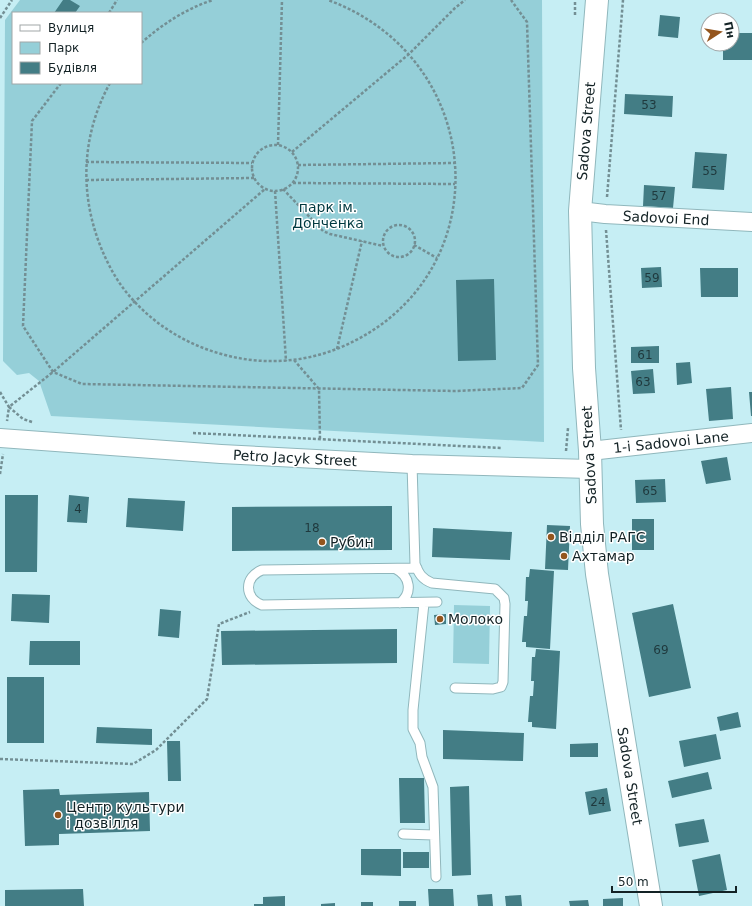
<svg xmlns="http://www.w3.org/2000/svg" width="752" height="906" font-family="'DejaVu Sans',sans-serif">
<rect width="100%" height="100%" fill="#c6eef4"/>
<path fill="#95cfd8" fill-rule="evenodd" d="M20,0H542L544,442L51,416L39,381L29,373L17,375L3,361L5,20ZM13,13H141V83H13Z
M454,605L490,606L489,664L453,663Z"/>
<path fill="#437d85" d="M63,0H70L80,6L75,13H54Z
M660,15L680,17L678,38L658,36Z
M732,33H752V60H723V44H732Z
M625,94L673,96L672,117L624,114Z
M695,152L727,154L724,190L692,188Z
M644,185L675,187L673,208L643,206Z
M661,267L662,287L642,288L641,268Z
M700,268H738V297H701Z
M494,279L496,360L458,361L456,280Z
M659,346V363H631V347Z
M690,362L692,383L677,385L676,363Z
M653,369L655,393L633,394L631,371Z
M731,387L733,419L709,421L706,389Z
M749,392H752V416H751Z
M727,457L731,480L706,484L701,461Z
M665,479L666,502L636,503L635,480Z
M5,495H38L37,572H5Z
M69,495L89,497L87,523L67,522Z
M128,498L185,501L183,531L126,527Z
M392,506V550L232,551V507Z
M632,519H654V550H632Z
M547,525L570,526L568,570L545,569Z
M433,528L512,532L510,560L432,557Z
M530,569L554,571L550,649L526,647V642H522L524,616H527L528,601H525L526,577H529Z
M12,594L50,595L49,623L11,621Z
M673,604L691,688L649,697L632,613Z
M160,609L181,611L179,638L158,636Z
M446,614V624L435,625L434,615Z
M397,629V663L222,665L221,631Z
M30,641H80V665H29Z
M536,649L560,651L556,729L532,727V722H528L530,696H533L534,681H531L532,657H535Z
M7,677H44V743H7Z
M738,712L741,727L720,731L717,717Z
M97,727L152,729V745L96,743Z
M443,730L524,733L523,761L443,759Z
M716,734L721,759L684,767L679,741Z
M167,741H180L181,781H168Z
M598,743V757H570V744Z
M708,772L712,789L672,798L668,781Z
M399,778H424L425,823H400Z
M469,786L471,875L452,876L450,787Z
M607,788L611,811L589,815L585,792Z
M59,789L60,795L149,792L150,831L59,834V845L25,846L23,790Z
M704,819L709,842L679,847L675,824Z
M361,849H401V876L361,875Z
M403,852H429V868H403Z
M720,854L727,890L699,896L692,860Z
M83,889L84,906H5V890Z
M428,889H453L454,906H429Z
M492,894L493,906H478L477,895Z
M521,895L522,906H506L505,896Z
M285,896V906H254V904H263V897Z
M623,898V906H603V899Z
M588,900L589,906H570L569,901Z
M399,901H416V906H399Z
M361,902H373V906H361Z
M335,903V906H321V904Z"/>
<g fill="none" stroke-linecap="round" stroke-linejoin="round">
<defs>
<path id="service" d="M412,464L415,564C419,574 422,579 432,583L495,589L504,598L505,604L503,682L501,687L493,689L455,688
M417,568L262,570C244,577 244,598 262,605L437,602
M396,569C410,576 413,593 400,603
M424,603L413,710V729L420,743L422,757L433,787L436,877
M403,834L434,835"/>
<path id="minor" d="M580,211L605,214L752,222
M0,438L221,454L412,464L590,469
M590,451L752,433"/>
<path id="secondary" d="M597,0L580,211L584,368L590,451L592,524L597,574L651,906"/>
</defs>
<use href="#service" stroke="#90b7bc" stroke-width="11"/>
<use href="#minor" stroke="#90b7bc" stroke-width="20"/>
<use href="#secondary" stroke="#90b7bc" stroke-width="24"/>
<path stroke="#738f94" stroke-width="2.5" stroke-dasharray="3 2" stroke-linecap="butt" d="M109,13L117,0
M575,15V0
M0,18L12,0
M141,43C163,24 185,9 213,0
M61,83L32,121L23,326L53,372L82,384L455,391L522,388L538,365L527,22L511,0
M110,83C78,141 79,208 110,267C131,308 173,340 218,353C257,365 300,364 339,348C501,281 491,60 328,0
M252 168a23 23 0 1 1 46 0a23 23 0 1 1-46 0Z
M278,145L282,0
M292,152L409,54L455,8L465,0
M86,162L252,163
M298,165L455,163
M86,180L254,178
M293,183L455,184
M283,189L323,231L330,234L383,246
M275,191L286,361
M607,197L623,0
M383 241a16 16 0 1 1 32 0a16 16 0 1 1-32 0Z
M606,230L621,430
M414,245L437,258
M337,349L362,241
M294,360L319,389L320,439
M0,392L9,407L7,421
M32,422L23,419L9,407L53,372L265,189
M193,433L501,448
M566,451L568,428
M0,474L3,454
M0,759L133,764L156,750L207,699L219,624L250,612"/>
<use href="#service" stroke="#fff" stroke-width="9"/>
<use href="#minor" stroke="#fff" stroke-width="18"/>
<use href="#secondary" stroke="#fff" stroke-width="22"/>
</g>
<g fill="#94551d" stroke="#fff" stroke-width="1.5">
<circle cx="551" cy="537" r="4"/>
<circle cx="322" cy="542" r="4"/>
<circle cx="564" cy="556" r="4"/>
<circle cx="440" cy="619" r="4"/>
<circle cx="58" cy="815" r="4"/>
</g>
<g text-anchor="middle" dominant-baseline="central" stroke-width="3" stroke-linejoin="round" paint-order="stroke">
<g font-size="12" fill="#1f393d">
<text x="649" y="105">53</text>
<text x="710" y="171">55</text>
<text x="659" y="196">57</text>
<text x="652" y="278">59</text>
<text x="645" y="355">61</text>
<text x="643" y="382">63</text>
<text x="650" y="491">65</text>
<text x="78" y="509">4</text>
<text x="312" y="528">18</text>
<text x="661" y="650">69</text>
<text x="598" y="802">24</text>
</g>
<g font-size="14" fill="#132225" stroke="#fff">
<text transform="translate(586 131) rotate(-85)">Sadova Street</text>
<text transform="translate(666 218) rotate(3)">Sadovoi End</text>
<text transform="translate(671 442) rotate(-6)">1-i Sadovoi Lane</text>
<text transform="translate(589 455) rotate(-93)">Sadova Street</text>
<text transform="translate(295 458) rotate(3)">Petro Jacyk Street</text>
<text transform="translate(630 776) rotate(81)">Sadova Street</text>
</g>
<g font-size="14" fill="#003940" stroke="#fff">
<text x="328" y="207">парк ім.<tspan x="328" dy="16">Донченка</tspan></text>
</g>
<g font-size="14" fill="#132225" stroke="#fff" text-anchor="start">
<text x="559" y="537">Відділ РАГС</text>
<text x="330" y="542">Рубин</text>
<text x="572" y="556">Ахтамар</text>
<text x="448" y="619">Молоко</text>
<text x="66" y="807">Центр культури<tspan x="66" dy="16">і дозвілля</tspan></text>
</g>
</g>
<rect x="12" y="12" width="130" height="72" fill="#ffffff" stroke="#a1a7a8"/>
<rect x="20" y="25" width="20" height="6" fill="#ffffff" stroke="#a1a7a8"/>
<text x="48" y="32" font-size="12" fill="#132225">Вулиця</text>
<rect x="20" y="42" width="20" height="12" fill="#95cfd8" stroke="#a1a7a8"/>
<text x="48" y="52" font-size="12" fill="#132225">Парк</text>
<rect x="20" y="62" width="20" height="12" fill="#437d85" stroke="#a1a7a8"/>
<text x="48" y="72" font-size="12" fill="#132225">Будівля</text>
<g transform="translate(720 32) rotate(78)"><circle r="19" fill="#ffffff" stroke="#a1a7a8"/>
<path d="M0-3L7 15L0 10L-7 15Z" fill="#94551d"/>
<text y="-6" font-size="11" font-weight="bold" text-anchor="middle" fill="#132225">Пн</text>
</g>
<path d="M612 886v6h124v-6" fill="none" stroke="#132225" stroke-width="2"/>
<text x="618" y="886" font-size="12" fill="#132225" stroke="#ffffff" stroke-width="3" paint-order="stroke">50 m</text>
</svg>
